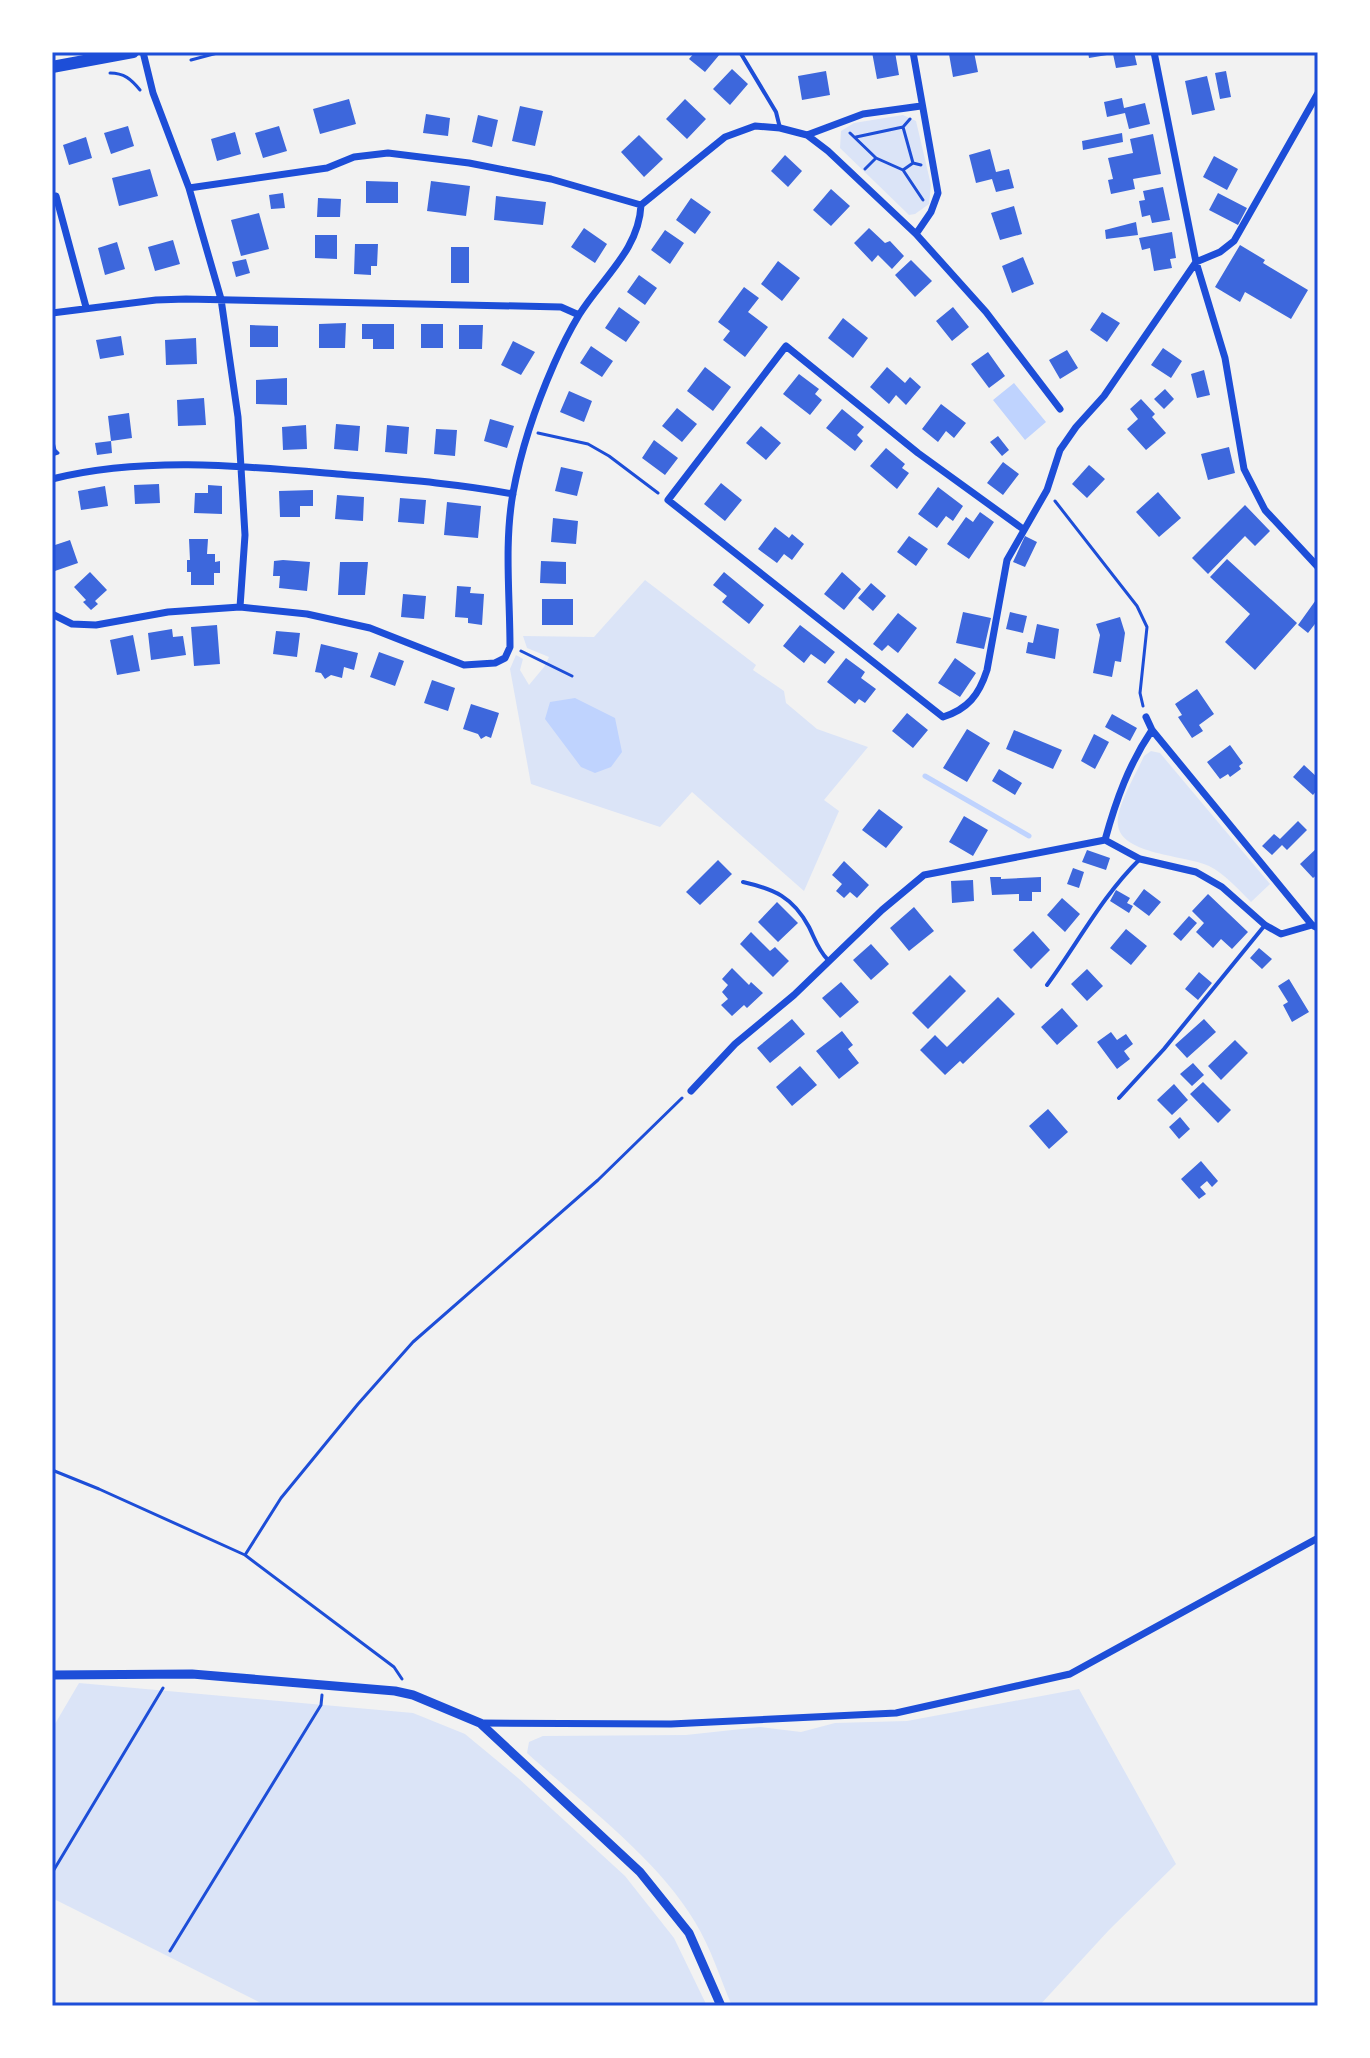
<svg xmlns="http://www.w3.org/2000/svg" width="1370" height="2058" font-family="'Space Grotesk',sans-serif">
<rect width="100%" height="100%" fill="#f2f2f2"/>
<path fill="#dbe4f7" d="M903,115L916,121L931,185L929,204L915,214L909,215L840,148L841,131L854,123Z
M645,580L756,665L753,670L784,691L786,703L817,729L868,747L824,800L839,811L804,891L692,792L660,827L531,784L510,669L516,655L523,659L520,670L529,685L544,667L549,657L527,648L523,636L594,637Z
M1151,751L1160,753L1270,884L1251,902C1238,889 1225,874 1209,866C1186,855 1121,855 1118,825C1115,809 1137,772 1144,756Z
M79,1683L413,1713L465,1734L518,1778L625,1876L674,1938L707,2006H267L52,1898V1729Z
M1079,1689L1176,1864L1109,1930L1039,2006H732C720,1978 711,1948 695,1922C657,1858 582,1803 527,1753L529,1742L543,1736L686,1735L760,1727L801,1732L835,1723L907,1721Z"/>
<path fill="#bfd3fe" d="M1014,383L1046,422L1025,440L993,400Z
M575,698L615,718L622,752L611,767L595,773L581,767L545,719L550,702Z"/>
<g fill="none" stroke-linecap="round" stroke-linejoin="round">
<path stroke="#bfd3fe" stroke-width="5" d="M925,776L1029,836"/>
</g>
<path fill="#3d67dc" d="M695,52H717L720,54L705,72L689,59Z
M872,52H895L899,75L877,79Z
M960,52H974L978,72L953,77L949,54Z
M1088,52H1134L1137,65L1116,68L1113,54L1089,58Z
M732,69L748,84L730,105L713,89Z
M826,71L830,95L802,100L798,76Z
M1226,71L1231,97L1220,99L1215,73Z
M1207,76L1215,110L1192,115L1185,81Z
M1122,98L1124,108L1145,103L1150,124L1129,129L1125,113L1107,117L1104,102Z
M349,99L356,124L320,134L313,109Z
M685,99L706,119L687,139L666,119Z
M520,106L543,111L535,146L512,141Z
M426,114L450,118L448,136L423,133Z
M478,115L498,120L492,147L472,142Z
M128,126L134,146L111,154L104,133Z
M279,126L287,151L263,158L255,133Z
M235,132L241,154L217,161L211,139Z
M1122,133L1123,142L1083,150L1082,141Z
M1153,134L1161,174L1133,179L1135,189L1111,194L1108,180L1113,179L1108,158L1133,153L1130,139Z
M639,135L663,159L644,177L621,152Z
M86,137L92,158L69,165L63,145Z
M990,149L996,172L1009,169L1014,188L996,192L992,179L976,183L969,155Z
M785,155L802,171L788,187L771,171Z
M1214,156L1238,169L1227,190L1203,177Z
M150,169L158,196L119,206L112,178Z
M366,181L398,182V203H366Z
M431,181L470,186L466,216L427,211Z
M1163,187L1170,220L1152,223L1150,215L1142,217L1139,201L1145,200L1143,191Z
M831,189L850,206L831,226L813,210Z
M283,193L285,208L271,209L269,195Z
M1218,193L1247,208L1238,225L1209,210Z
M496,196L546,202L543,225L494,220Z
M318,198L341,199L340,217H317Z
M691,198L711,212L695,234L676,220Z
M1014,206L1022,234L1000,240L991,213Z
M259,213L269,249L241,256L231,220Z
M1136,222L1138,235L1106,239L1105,230Z
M584,228L607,244L595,263L571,247Z
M869,228L885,243L890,241L904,256L892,269L878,255L872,262L854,243Z
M665,230L684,243L670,264L651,250Z
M1172,232L1176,258L1170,259L1172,268L1154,271L1150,248L1142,250L1139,238Z
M315,235H337V259L315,258Z
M173,240L180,264L155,271L148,247Z
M117,242L125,269L105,275L98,248Z
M355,244H378L377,266H371V275L354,274Z
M1240,245L1265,260L1263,263L1308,290L1291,319L1245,292L1240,302L1215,287Z
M451,247H469V283H451Z
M1023,257L1034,284L1012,293L1002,266Z
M246,259L250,273L236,277L232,262Z
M911,260L932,281L915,297L895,275Z
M778,261L800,278L782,301L761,284Z
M639,275L657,288L645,305L627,292Z
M744,287L759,298L748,312L768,327L745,357L723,340L730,331L718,322Z
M619,307L640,322L626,342L605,328Z
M953,307L969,327L952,341L936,321Z
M1102,312L1120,323L1107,342L1090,330Z
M843,318L868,338L853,358L828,338Z
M346,323L345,348H319V324Z
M362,324H394V349H373V339H362Z
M421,324H443V348H421Z
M250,325L278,326V347H250Z
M459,325H483L482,349H459Z
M121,336L124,355L100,359L96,340Z
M196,338L197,364L166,365L165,340Z
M513,341L535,352L521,375L501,365Z
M591,346L613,361L602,377L580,363Z
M1163,348L1182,361L1171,378L1151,365Z
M1067,350L1078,368L1060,379L1049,360Z
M988,352L1005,376L989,388L971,364Z
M705,367L731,387L713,411L687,391Z
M887,367L905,383L910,377L921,387L906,405L896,395L889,404L870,387Z
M1204,370L1210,395L1197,398L1191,374Z
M799,374L819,389L815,394L822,400L810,415L783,394Z
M287,378V405L256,404V380Z
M1165,389L1174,399L1164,409L1154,399Z
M569,391L592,401L584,422L560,412Z
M204,398L206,425L178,426L177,400Z
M1141,399L1155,414L1152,417L1166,433L1146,450L1127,429L1138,419L1130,409Z
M941,404L966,423L954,438L946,431L938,442L922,429Z
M677,408L697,424L682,442L662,426Z
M842,409L864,427L857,435L863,441L855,451L826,428Z
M129,413L132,438L111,441L112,453L97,455L95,443L111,441L108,416Z
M490,419L514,426L507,448L484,441Z
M336,424L360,426L358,451L334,449Z
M306,425L307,449L283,450L282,427Z
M387,425L409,427L407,454L385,452Z
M761,426L781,443L766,460L746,443Z
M436,429L457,430L455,456L434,454Z
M998,436L1009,450L1002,456L990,442Z
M654,440L678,458L665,475L642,458Z
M1229,447L1235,473L1208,480L1201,454Z
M886,448L905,464L902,468L909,473L897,489L870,466Z
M1003,462L1019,474L1003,495L987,483Z
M1089,465L1105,479L1087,498L1072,484Z
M561,467L583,472L577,496L555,491Z
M721,483L742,500L725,521L704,504Z
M159,484L160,503L135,504L134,485Z
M208,485L222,486V514L194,513L195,493H208Z
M105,486L108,506L81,510L78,491Z
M938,487L963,506L953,521L946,516L937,528L918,514Z
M313,490V506H300V517H280L279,491Z
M1158,492L1181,518L1159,537L1136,512Z
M337,495L364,497L363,521L335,519Z
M400,498L426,500L424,524L398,522Z
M447,502L481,506L478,538L444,535Z
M1245,505L1270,531L1255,546L1245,536L1208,574L1192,558Z
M980,512L994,522L969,559L947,544L966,517L973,522Z
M553,518L578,521L576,544L551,542Z
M775,527L789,538L792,534L804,544L792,560L784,554L777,563L758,549Z
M909,536L928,549L916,566L897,552Z
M1025,536L1037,542L1025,567L1013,562Z
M189,539H208L207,554H215V562L220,561V573H214V585H191V572H187V560H190Z
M70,540L78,563L52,572V546Z
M1227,559L1297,623L1255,670L1225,642L1250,614L1210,577Z
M283,560L310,562L307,591L279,588L280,576H273L274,561Z
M541,561L566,562V584L540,583Z
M340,562H368L365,595H338Z
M90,572L107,590L95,601L98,604L91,610L83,602L86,600L74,587Z
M724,572L764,605L749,624L722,602L727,596L713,585Z
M842,572L861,589L844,610L824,594Z
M871,583L886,596L873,611L858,598Z
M457,586L471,587L470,593L484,594L482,625L468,623V618L455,617Z
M403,594L426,596L424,619L401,617Z
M1318,597V620L1308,633L1298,625Z
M542,599H573V625H542Z
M963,612L991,618L984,649L956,643Z
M1010,612L1027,616L1023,633L1006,629Z
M898,613L917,628L898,653L888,645L882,651L873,644Z
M1120,617L1125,633L1121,662L1115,661L1112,677L1093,673L1100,635L1096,624Z
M1037,624L1059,629L1055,659L1026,653L1028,642L1033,643Z
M217,625L220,664L194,666L191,627Z
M800,625L835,652L825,664L811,654L804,663L783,646Z
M172,629L173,637L183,636L186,655L151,660L148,633Z
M276,631L300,633L297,657L273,654Z
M133,635L140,671L117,675L110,640Z
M321,644L358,653L354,670L344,667L342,678L331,675L325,679L321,673L315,672Z
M379,652L404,661L395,686L370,677Z
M846,658L865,672L861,678L876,689L865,703L859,699L855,704L827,682Z
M955,658L976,673L960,697L938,683Z
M432,680L455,688L448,711L424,703Z
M1197,689L1214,714L1199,725L1203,731L1192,738L1178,717L1182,715L1175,704Z
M471,704L499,713L491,738L486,736L481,739L478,734L463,729Z
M907,713L928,730L913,748L892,731Z
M1112,714L1137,728L1130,741L1105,727Z
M967,729L990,743L967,782L943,768Z
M1014,730L1062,750L1053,769L1006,749Z
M1094,734L1109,742L1095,769L1081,761Z
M1230,745L1243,763L1239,766L1241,769L1230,777L1228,774L1220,779L1207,762Z
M1304,765L1318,778V789L1313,795L1293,777Z
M999,769L1022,783L1015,795L992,781Z
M879,809L903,827L886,848L862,830Z
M964,816L988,830L973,856L949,842Z
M1298,821L1307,830L1287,850L1282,845L1272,855L1262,846L1274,834L1280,839Z
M1318,847V874L1313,878L1300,864Z
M1087,850L1110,858L1106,870L1082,862Z
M718,860L732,874L700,905L686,892Z
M844,861L869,885L857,898L850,892L844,898L836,891L842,884L832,875Z
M1073,868L1084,872L1079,888L1067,884Z
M990,877H1001V879L1041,877V892H1032V901H1019V894L992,895Z
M973,880L974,901L952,903L951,881Z
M1144,889L1161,902L1149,916L1133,904Z
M1116,890L1130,898L1127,903L1133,906L1129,913L1110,901Z
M1208,894L1248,932L1232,949L1221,939L1213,948L1196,932L1204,923L1192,911Z
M1062,898L1080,914L1065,932L1047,915Z
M777,902L798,923L778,942L758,922Z
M914,907L934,931L909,951L890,928Z
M1189,916L1197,923L1181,941L1173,934Z
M1126,929L1147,946L1131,965L1110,948Z
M1033,931L1050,950L1031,969L1013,950Z
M751,932L770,951L775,947L789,961L773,977L740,944Z
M871,944L889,964L871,980L853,960Z
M1259,948L1272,959L1262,969L1250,958Z
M732,968L749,985L751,982L763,993L747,1008L744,1005L732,1016L721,1005L728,999L722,992L728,985L722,979Z
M1087,969L1103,986L1087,1001L1071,984Z
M1199,972L1212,983L1198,1000L1185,989Z
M950,975L966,991L928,1029L912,1013Z
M1289,979L1309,1012L1292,1022L1283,1005L1288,1002L1278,986Z
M841,982L859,1002L840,1018L822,998Z
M998,997L1015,1014L963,1064L960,1061L945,1075L920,1050L935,1035L947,1047Z
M1062,1008L1078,1026L1057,1045L1041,1027Z
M792,1019L805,1034L770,1063L757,1048Z
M1204,1019L1216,1032L1187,1058L1175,1045Z
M842,1031L853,1045L848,1049L859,1063L839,1079L816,1051Z
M1111,1032L1117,1040L1126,1034L1133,1044L1124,1051L1130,1059L1117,1069L1097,1042Z
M1235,1040L1248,1053L1221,1080L1208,1066Z
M1193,1063L1204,1075L1192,1086L1180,1074Z
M800,1066L817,1085L792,1106L776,1087Z
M1203,1082L1231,1110L1218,1123L1190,1094Z
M1174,1084L1188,1100L1172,1115L1157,1100Z
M1048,1109L1068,1132L1049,1149L1029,1126Z
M1180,1117L1190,1129L1179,1139L1169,1127Z
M1201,1161L1218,1181L1212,1187L1207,1181L1200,1187L1206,1194L1199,1199L1181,1179Z"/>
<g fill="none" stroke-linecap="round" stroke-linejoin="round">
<path stroke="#1d4ed8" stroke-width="3" d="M191,60L221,52
M110,73C124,73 131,79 140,90
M910,119L903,127L913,163
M850,133L876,158
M856,137L903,127
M865,169L876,158L903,170L923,200
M903,170L913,163L921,165
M538,433L588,444L609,456L658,493
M52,438L55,450L58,453L52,455
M1055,501L1137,606L1147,627L1140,693L1143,706
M521,651L572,676
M52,1470L99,1489L245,1555L394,1667L402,1679
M245,1555L281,1498L358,1404L413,1342L598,1180L682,1098
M52,1873L163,1688
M170,1951L321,1705L322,1695"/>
<path stroke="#1d4ed8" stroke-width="4" d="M740,52L776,112L780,128
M743,882C774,889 793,897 809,927C815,939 818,950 828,960
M1047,985C1078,943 1102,896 1140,859
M1119,1098L1164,1049L1265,925"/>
<path stroke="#1d4ed8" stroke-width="7" d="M143,52L153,93L189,188L221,299L238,417L245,535L240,607
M913,52L938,193L931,212L916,234L986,312L1060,409
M1154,52L1196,262L1225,358L1244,469L1265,510L1318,567
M807,135L863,114L921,106
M189,188L327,168L354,157L388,153L469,163L551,179L641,205
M56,196L86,307
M641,205L725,137L755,126L780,128L807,135L828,151L916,234
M52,313L156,300L186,299L561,307L579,315
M52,479C144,456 244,466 337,474C396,479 455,483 513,494
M1023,529L918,453L786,346L668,500L943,717C968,709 979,695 987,670L1007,560L1047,490L1060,450L1076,427L1104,396L1196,262L1220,252L1234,241L1318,93
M52,614L72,624L96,625L168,612L240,607L307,614L370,628L464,665L495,663L505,658L510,647C510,596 504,544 513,493C521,449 536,405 554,364C561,348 570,330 579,315C602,278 639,250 641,205
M1146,717L1152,730L1312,925L1318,928
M1105,840L1140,859L1196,872L1222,887L1265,925L1281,934L1312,925
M1105,840C1116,800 1129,764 1152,730
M691,1091L735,1044L794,995L882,910L924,875L1105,840
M480,1723L671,1724L896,1713L1070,1674L1318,1538"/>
<path stroke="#1d4ed8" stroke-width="9" d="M52,1675L192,1674L395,1691L413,1695L480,1723L640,1872L689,1933L721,2006"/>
<path stroke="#1d4ed8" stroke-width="12" d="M52,67L133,52"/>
</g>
<rect width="1370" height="2058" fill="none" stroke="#ffffff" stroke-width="108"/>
<rect x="54" y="54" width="1262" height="1950" fill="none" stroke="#1d4ed8" stroke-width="3"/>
</svg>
